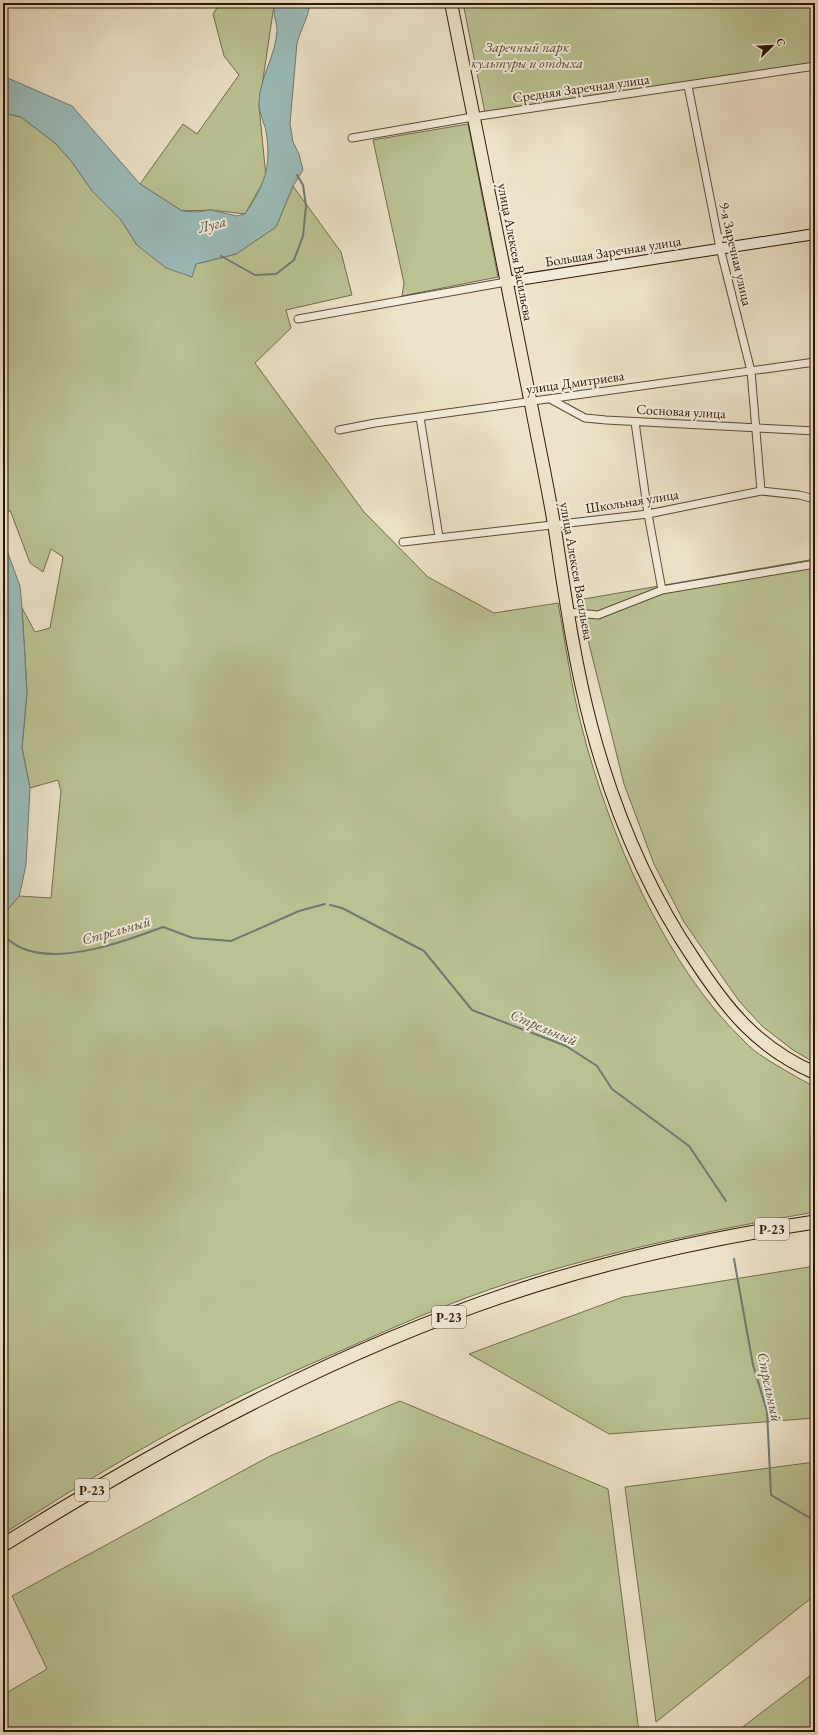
<svg xmlns="http://www.w3.org/2000/svg" width="818" height="1735" font-family="'EB Garamond',serif">
<rect width="100%" height="100%" fill="#eee3c9"/>
<filter id="stains"><feTurbulence type="fractalNoise" baseFrequency=".005" numOctaves="4"/><feColorMatrix values="0 0 0 0 .2 0 0 0 0 .09 0 0 0 0 .02 0 0 0 .5 -.17"/></filter>
<radialGradient id="worn" r=".72"><stop offset=".6" stop-color="#630" stop-opacity="0"/><stop offset="1" stop-color="#630" stop-opacity=".3"/></radialGradient>
<path fill="#bbc395" stroke="#746c4c" d="M220,3H276L273,12L259,106L266,177L245,214L211,210L182,211L140,184L183,124L197,134L239,75L224,56L213,14Z
M463,3H815V64L485,113Z
M3,113L21,117L55,143L72,162L93,192L121,220L137,245L191,277L196,264L236,254L276,227L293,186L341,252L352,295L286,310L291,328L255,363L364,512L428,577L494,613L558,603C566,645 571,687 582,728C609,834 664,964 744,1041C756,1054 773,1063 788,1072C797,1077 806,1083 815,1086V1212C712,1230 609,1251 509,1283C453,1301 399,1325 345,1349C299,1369 253,1389 209,1412C138,1449 70,1491 3,1534V915L19,896L51,898L61,791L58,780L30,788L22,748L27,692L22,608L35,632L50,628L63,557L51,549L43,572L30,563L10,510L3,519Z
M468,124L498,277L402,296L404,283L373,140Z
M815,559V1063L793,1050L762,1026L739,1001L684,922L654,864L624,784L578,600Z
M815,1266V1418L609,1434L469,1354L623,1297Z
M400,1401L608,1489L639,1732H3V1695L47,1669L12,1596L270,1456Z
M815,1462V1595L656,1722L625,1487Z
M815,1672V1732H736Z"/>
<path fill="#9bbdbc" stroke="#6f7a72" d="M276,3H310C308,18 301,29 297,43L290,124L293,142L299,154L303,170L293,186L276,227L236,254L196,264L192,277L166,268L137,245L121,220L93,192L72,162L55,143L21,117L3,113V76L72,106L140,184L182,211L196,212L211,210L237,216L245,214C264,186 272,167 266,131C264,122 259,113 259,104C259,78 276,56 277,30C277,18 271,16 276,3Z
M3,540L20,586L22,608L27,692L22,748L30,788L26,864L22,884L19,896L3,915Z"/>
<g fill="none" stroke-linecap="round" stroke-linejoin="round">
<path stroke="#6f7a72" stroke-width="2" d="M221,256L255,275L276,274L294,260L303,236L306,206L303,185L297,175
M330,905L342,908L424,951L472,1010L566,1046L597,1066L612,1089L689,1146L726,1201
M3,936C9,940 17,947 24,949C64,964 126,941 163,927L193,938L231,941L299,911L325,904
M734,1259L753,1365L767,1411L771,1495L810,1518H815"/>
<defs>
<path id="street" d="M688,86L720,248L751,371L761,491
M352,138L473,117L815,66
M298,319L506,282
M550,399L585,418L606,420L815,431
M420,417L439,537
M635,422L648,514L662,590
M339,430L375,423L815,362
M403,542L648,514L761,491L799,495L811,498L815,501
M567,612L598,615L662,590L815,564"/>
<path id="secondary" d="M506,282L815,234"/>
<path id="primary" d="M451,3C477,137 505,270 531,404C539,446 548,488 555,530C565,595 574,661 591,725C613,808 646,888 694,959C727,1010 758,1048 815,1073"/>
<path id="highway" d="M3,1545C172,1440 348,1344 539,1284C629,1256 722,1236 815,1222"/>
</defs>
<use href="#street" stroke="#5d4935" stroke-width="9"/>
<use href="#secondary" stroke="#2d1604" stroke-width="12"/>
<use href="#primary" stroke="#2d1604" stroke-width="14"/>
<use href="#highway" stroke="#2d1604" stroke-width="15"/>
<use href="#street" stroke="#f4eddc" stroke-width="7"/>
<use href="#secondary" stroke="#f4eddc" stroke-width="10"/>
<use href="#primary" stroke="#eee3c9" stroke-width="12"/>
<use href="#highway" stroke="#eee3c9" stroke-width="13"/>
</g>
<g text-anchor="middle" dominant-baseline="central" stroke-width="4" stroke-linejoin="round" paint-order="stroke">
<g fill="#f4eddc" stroke="#695645" stroke-width="1">
<rect x="755" y="1218" width="34" height="22" rx="3"/>
<rect x="432" y="1306" width="34" height="22" rx="3"/>
<rect x="75" y="1479" width="34" height="22" rx="3"/>
</g>
<g font-size="13" font-weight="bold" fill="#2d1604">
<text x="772" y="1229">Р-23</text>
<text x="449" y="1317">Р-23</text>
<text x="92" y="1490">Р-23</text>
</g>
<g font-size="14" font-style="italic" fill="#584a30" stroke="#f4eddc">
<text x="527" y="47">Заречный парк<tspan x="527" dy="16">культуры и отдыха</tspan></text>
</g>
<g font-size="14" fill="#2d1604" stroke="#f4eddc">
<text transform="translate(581 88) rotate(-8)">Средняя Заречная улица</text>
<text transform="translate(613 251) rotate(-9)">Большая Заречная улица</text>
<text transform="translate(516 252) rotate(79)">улица Алексея Васильева</text>
<text transform="translate(736 254) rotate(77)">9-я Заречная улица</text>
<text transform="translate(575 382) rotate(-8)">улица Дмитриева</text>
<text transform="translate(681 411) rotate(3)">Сосновая улица</text>
<text transform="translate(632 501) rotate(-9)">Школьная улица</text>
<text transform="translate(577 571) rotate(80)">улица Алексея Васильева</text>
</g>
<g font-size="15" font-style="italic" fill="#545044" stroke="#f4eddc">
<text transform="translate(212 224) rotate(-15)">Луга</text>
<text transform="translate(116 930) rotate(-16)">Стрельный</text>
<text transform="translate(544 1027) rotate(23)">Стрельный</text>
<text transform="translate(770 1387) rotate(78)">Стрельный</text>
</g>
</g>
<rect width="818" height="1735" fill="none" stroke="#eee3c9" stroke-width="16"/>
<rect x="4" y="4" width="810" height="1727" fill="none" stroke="#2d1604" stroke-width="2"/>
<rect x="8" y="8" width="802" height="1719" fill="none" stroke="#2d1604"/>
<g transform="translate(772 46) rotate(67)" stroke="#f4eddc" stroke-width="3" paint-order="stroke">
<path d="M0-3L7 15L0 10L-7 15Z" fill="#2d1604"/>
<text y="-6" font-size="11" font-weight="bold" text-anchor="middle" fill="#2d1604">С</text>
</g>
<rect width="100%" height="100%" filter="url(#stains)"/>
<rect width="100%" height="100%" fill="url(#worn)"/>
</svg>
